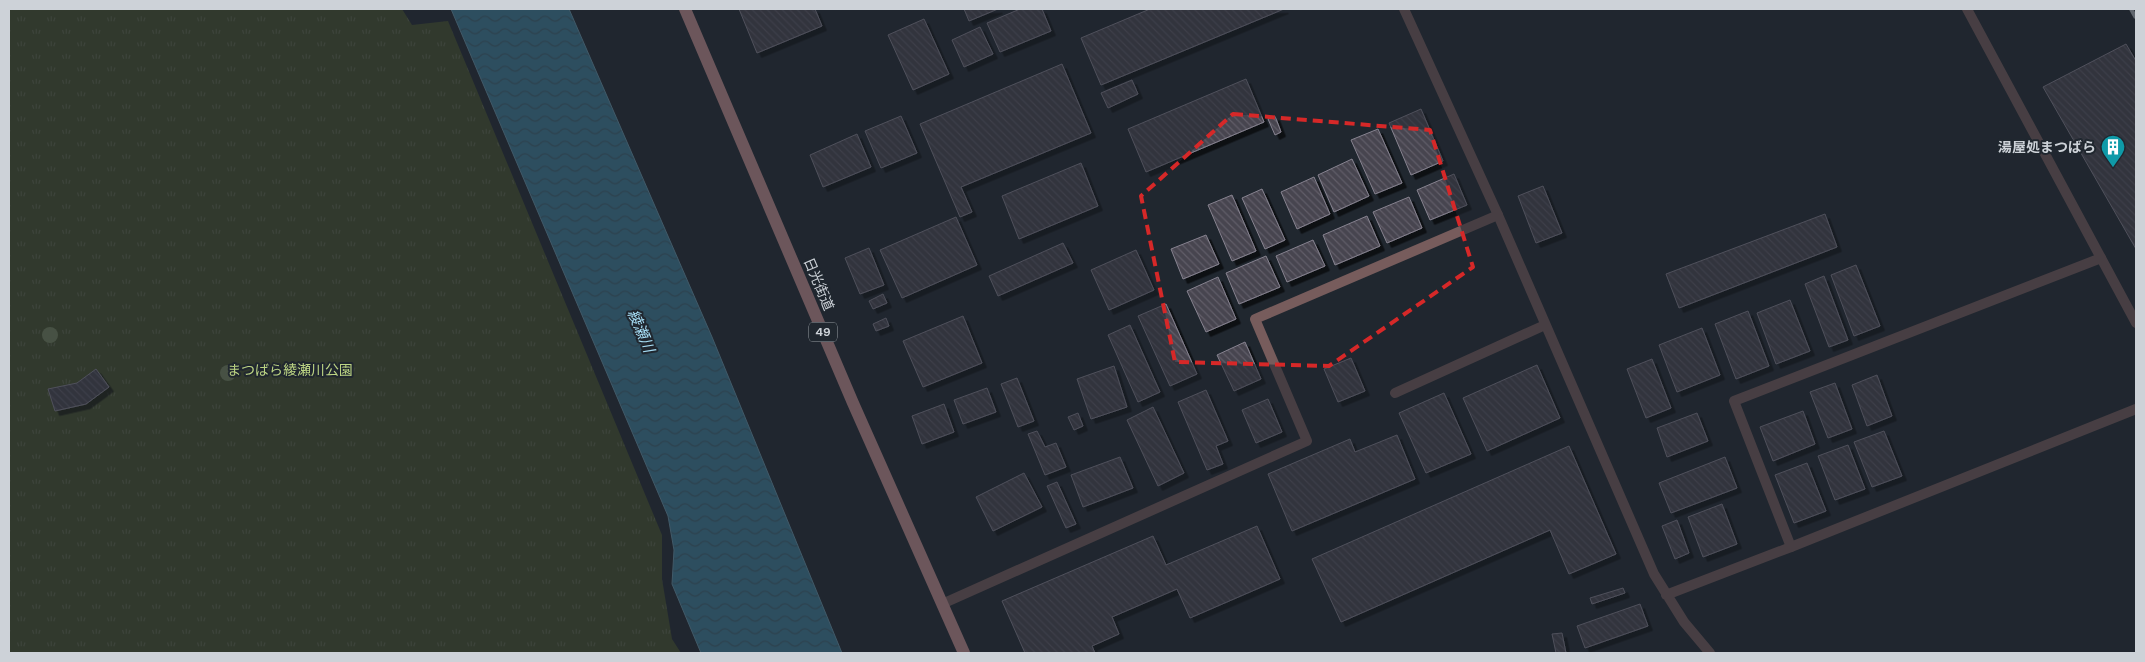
<svg xmlns="http://www.w3.org/2000/svg" width="2145" height="662" font-family="'DM Sans','Noto Sans JP',sans-serif">
<defs>
<pattern id="park-tufts" width="24" height="20" patternUnits="userSpaceOnUse" patternTransform="scale(1.25)"><rect width="24" height="20" fill="#45502b"/><path d="M3 7l-1-3M5 7V3M7 7l1-3M15 17l-1-3M17 17v-4M19 17l1-3" fill="none" stroke="#5f6849"/></pattern>
<pattern id="water-waves" width="16" height="10" patternUnits="userSpaceOnUse" patternTransform="scale(1.25)"><rect width="16" height="10" fill="#3c7e99"/><path d="M0 5q4-4 8 0t8 0" fill="none" stroke="#3d6576"/></pattern>
<pattern id="building-back-hatch" width="6" height="6" patternUnits="userSpaceOnUse" patternTransform="scale(1.25)"><rect width="6" height="6" fill="#47444f"/><path d="M-1 5l2 2M0 0l6 6M5-1l2 2" fill="none" stroke="#605e68"/></pattern>
<filter id="shadow"><feDropShadow dx="4.5" dy="4.5" stdDeviation="0" flood-color="#0009"/></filter>
</defs>
<rect width="100%" height="100%" fill="#20272f"/>
<path fill="url(#park-tufts)" d="M9,9H402L412,25L448,21L662,535V579L672,639L681,653H9Z"/>
<path fill="url(#water-waves)" stroke="#6897ac" d="M451,9H569L712,337L842,653H701L672,584L674,550L668,516Z"/>
<path fill="url(#building-back-hatch)" stroke="#878390" filter="url(#shadow)" d="M739,9H815L822,26L757,53Z
M964,9H998L969,21Z
M1020,9H1042L1051,31L1000,52L987,23Z
M1150,9H1284L1101,85L1081,38Z
M924,19L949,74L913,90L888,35Z
M980,27L993,54L964,67L952,40Z
M2126,44L2136,61V249L2043,87Z
M1062,64L1091,133L961,187L972,212L960,217L920,124Z
M1246,79L1264,122L1146,172L1128,129Z
M1132,80L1138,94L1108,108L1101,93Z
M1421,109L1443,161L1411,175L1389,123Z
M901,116L917,153L881,168L865,131Z
M1275,116L1281,132L1275,135L1268,119Z
M1378,129L1402,183L1375,194L1351,140Z
M857,134L871,167L823,187L810,155Z
M1352,159L1369,196L1334,212L1318,175Z
M1081,163L1098,206L1019,239L1002,196Z
M1454,174L1467,205L1430,220L1417,190Z
M1314,177L1330,214L1297,229L1281,192Z
M1543,186L1562,233L1536,243L1518,196Z
M1262,189L1285,240L1265,249L1242,198Z
M1232,195L1256,251L1232,261L1208,205Z
M1409,197L1422,228L1387,243L1373,212Z
M1825,214L1837,247L1679,308L1666,274Z
M1367,216L1380,246L1335,265L1323,235Z
M956,217L977,265L902,298L880,250Z
M1206,235L1219,264L1183,279L1171,249Z
M1313,240L1325,266L1287,282L1276,256Z
M1063,243L1073,263L998,296L989,276Z
M869,248L884,285L860,294L845,258Z
M1136,250L1154,290L1109,310L1091,270Z
M1266,256L1280,287L1239,304L1226,273Z
M1856,265L1880,326L1854,336L1831,275Z
M1824,276L1848,340L1829,347L1805,284Z
M1218,277L1236,319L1206,332L1187,291Z
M883,294L887,303L873,309L869,301Z
M1790,300L1810,351L1776,364L1757,313Z
M1166,304L1197,374L1170,386L1138,316Z
M1748,311L1769,366L1736,379L1715,324Z
M963,316L982,363L923,387L903,341Z
M886,318L889,326L876,331L873,324Z
M1130,325L1160,392L1138,402L1108,335Z
M1702,328L1720,375L1677,392L1659,345Z
M1245,342L1261,379L1234,391L1217,355Z
M1351,358L1365,391L1338,402L1324,369Z
M1652,359L1671,408L1646,418L1627,369Z
M1537,365L1560,418L1487,451L1463,398Z
M1114,366L1127,407L1091,419L1077,379Z
M96,369L109,387L86,404L55,411L48,389L77,383Z
M1877,375L1892,416L1867,426L1852,385Z
M1017,378L1034,421L1018,427L1001,384Z
M1835,383L1852,429L1828,438L1810,392Z
M987,388L996,412L963,424L954,400Z
M1206,390L1228,441L1216,446L1223,464L1207,470L1178,402Z
M1444,393L1471,454L1426,473L1399,413Z
M1268,399L1282,432L1256,443L1242,410Z
M944,404L954,432L922,444L912,416Z
M1153,407L1184,473L1158,486L1127,420Z
M1803,411L1815,444L1773,461L1760,427Z
M1078,413L1083,426L1074,430L1068,417Z
M1697,413L1708,441L1667,457L1657,428Z
M1037,431L1045,447L1056,443L1066,467L1045,475L1028,434Z
M1884,431L1902,476L1872,487L1854,442Z
M1397,435L1415,479L1292,531L1268,474L1350,439L1355,452Z
M1848,445L1865,489L1835,500L1818,456Z
M1569,446L1616,554L1569,574L1550,530L1341,622L1312,559Z
M1120,457L1133,488L1083,507L1071,475Z
M1725,457L1737,488L1671,513L1659,483Z
M1807,463L1826,511L1794,523L1775,475Z
M1024,473L1042,507L993,531L976,497Z
M1057,482L1076,524L1066,528L1047,486Z
M1722,504L1737,544L1703,557L1688,517Z
M1677,520L1689,553L1675,559L1662,526Z
M1257,526L1280,579L1190,618L1177,589L1112,617L1119,634L1092,646L1095,653H1025L1002,601L1153,536L1166,565Z
M1623,588L1625,593L1592,604L1590,598Z
M1640,604L1648,626L1585,648L1577,626Z
M1562,633L1566,653H1556L1552,634Z"/>
<g fill="none" stroke-linecap="round" stroke-linejoin="round">
<path stroke="#775c5c" stroke-width="10" d="M1395,393L1545,325
M1791,547L1734,401L2101,258
M942,604L1307,441L1255,319L1498,215"/>
<path stroke="#775c5c" stroke-width="10" d="M1404,9L1498,215L1654,574L1684,622L1710,653
M1967,9L2136,323
M1666,595L1791,547L2136,409"/>
<path stroke="#c79091" stroke-width="12" d="M685,9L853,403L964,653"/>
<path stroke="#aeb4ba" stroke-width="4" stroke-dasharray="10 5" stroke-linecap="butt" d="M2131,9L2136,18"/>
</g>
<g fill="#76865d">
<circle cx="50" cy="335" r="8"/>
<circle cx="228" cy="373" r="8"/>
</g>
<path d="M0 0H2145V662H0ZM1233,114L1430,130L1473,267L1329,366L1175,362L1141,196Z" fill="#20272f" fill-opacity=".55" fill-rule="evenodd"/>
<path fill="none" stroke="#d62828" stroke-width="4" stroke-dasharray="10 6" stroke-linejoin="round" d="M1233,114L1430,130L1473,267L1329,366L1175,362L1141,196Z"/>
<defs>
<symbol id="building-pin" viewBox="-11 -11 22 30"><path d="M0 17L-7.5 6A9.5 9.5 0 1 1 7.5 6Z" fill="#0f9aa8" stroke="#20272f"/><path d="M-4-6H4V6H1V3H-1V6H-4ZM-2.5-4.3h1.7v1.8h-1.7ZM.8-4.3h1.7v1.8H.8ZM-2.5-1h1.7V.8h-1.7ZM.8-1h1.7V.8H.8Z" fill="#fff"/></symbol>
</defs>
<g fill-rule="evenodd">
<use href="#building-pin" x="2099" y="133" width="28" height="38"/>
</g>
<g text-anchor="middle" dominant-baseline="central" stroke-width="4" stroke-linejoin="round" paint-order="stroke">
<rect fill="#20272f" stroke="#999fa5" stroke-width="1" x="809" y="322.5" width="28" height="19" rx="4"/>
<g font-size="12" font-weight="bold" fill="#cdd2d8">
<text x="823" y="332">49</text>
</g>
<g font-size="14" font-weight="bold" fill="#cdd2d8" stroke="#20272f" text-anchor="end">
<text x="2096" y="147">湯屋処まつばら</text>
</g>
<g font-size="14" fill="#cdd2d8" stroke="#20272f">
<text transform="translate(819 284) rotate(67)">日光街道</text>
</g>
<g font-size="14" fill="#bcd483" stroke="#20272f">
<text x="290" y="370">まつばら綾瀬川公園</text>
</g>
<g font-size="15" font-style="italic" fill="#a5dcf4" stroke="#20272f">
<text transform="translate(641 331) rotate(67)">綾瀬川</text>
</g>
</g>
<rect width="2145" height="662" fill="none" stroke="#cdd2d8" stroke-width="20"/>
</svg>
